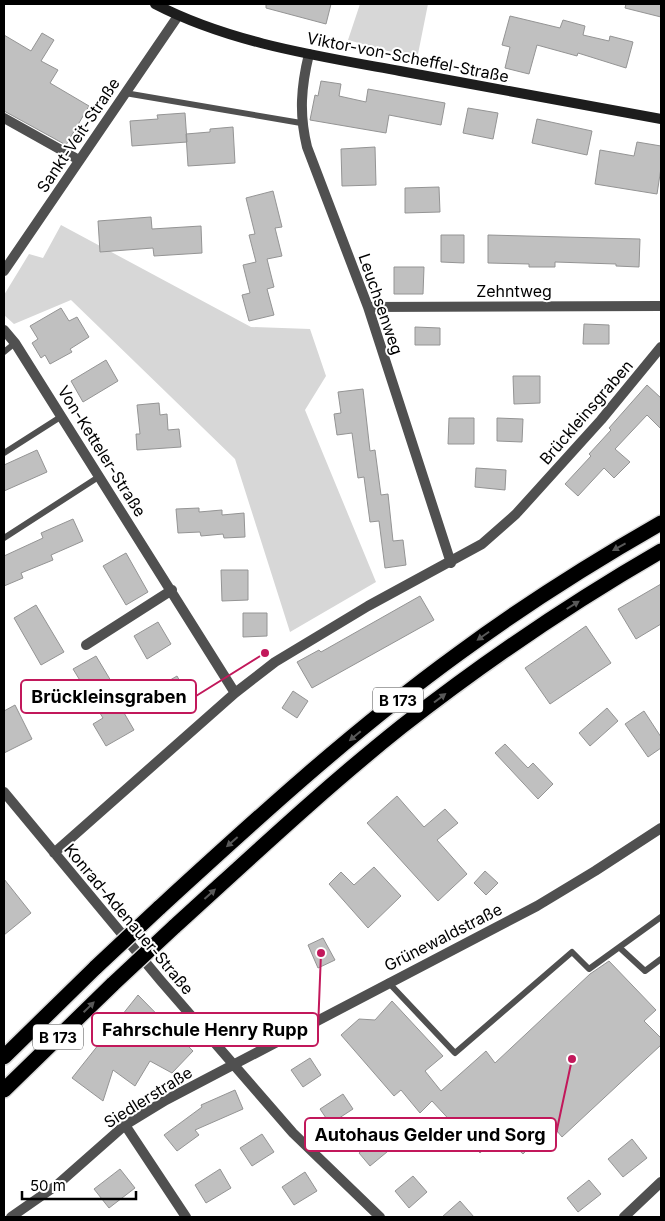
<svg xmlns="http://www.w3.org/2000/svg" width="665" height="1221" font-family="Inter,sans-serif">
<rect width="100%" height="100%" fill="#fff"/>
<path fill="#d7d7d7" d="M360,4H428L417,59L348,40Z
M61,225L251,327L310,329L326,376L305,410L376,582L290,632L235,459L71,300L14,324L4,315V295L29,254L43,258Z"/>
<path fill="#c0c0c0" stroke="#949494" d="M266,4H331L326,24L266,8Z
M626,4H661V17L625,8Z
M510,16L560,28L563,20L585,26L583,35L609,41L610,36L633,42L626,68L578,53L577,56L537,45L529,74L505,68L510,47L502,45Z
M42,33L54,40L41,61L58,70L50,83L89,106L66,145L4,111V35L31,51Z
M321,81L341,84L339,96L366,102L368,89L445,103L441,125L389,115L386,133L310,120L315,95L318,96Z
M468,108L498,113L493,139L463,133Z
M185,113L187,142L132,146L130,121L158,119L157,115Z
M537,119L592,131L587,155L532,143Z
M233,127L235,163L188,166L186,134L210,132V129Z
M637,142L661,146V168L657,194L595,184L600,150L634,156Z
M375,147L376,185L342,186L341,149Z
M439,187L440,212L405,213V188Z
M273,191L282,227L275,228L282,256L267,259L274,287L267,289L274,315L249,321L242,295L250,293L243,265L256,262L249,235L255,234L246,198Z
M151,217L152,229L201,226L202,253L154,256L153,248L100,252L98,221Z
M441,235H464V263L441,262Z
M488,235L640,239L639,267L616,266V264L555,262V267H529V264L488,263Z
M394,267H424L423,294H394Z
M61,308L69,321L77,317L89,337L70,349L72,352L50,364L45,355L41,358L32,343L38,339L30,326Z
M584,324L609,325V344H583Z
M415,327L440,328V345H415Z
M106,360L118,381L83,402L71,381Z
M513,376H540V403L514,404Z
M647,385L661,398V429L647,415L615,449L630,462L614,478L604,468L578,496L565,484L591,456L589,454L611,430L609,428Z
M363,389L370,451L375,450L381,495L388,494L393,541L403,540L406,565L385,568L379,521L370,522L364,477L358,478L352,433L337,435L334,414L341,413L338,392Z
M159,403L160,415L167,414L168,430L179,429L181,447L137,450L136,434H140L137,405Z
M449,418H474V444H448Z
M497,418L523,419L522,442L497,441Z
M37,450L47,472L4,491V465Z
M476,468L506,470L505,490L475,487Z
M199,508V512L222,510V515L244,513L245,537L224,538L223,534L201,536L200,532L178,533L176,509Z
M73,519L83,541L51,555L53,560L21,573L23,578L4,586V556L43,538L41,533Z
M126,553L148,592L126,605L103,566Z
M221,570H248V600L222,601Z
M661,584V624L636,639L618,609Z
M420,596L434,620L312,688L297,662L319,650L321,652Z
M36,605L64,652L41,665L14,618Z
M243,613H267V636L243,637Z
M158,622L171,644L147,659L134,636Z
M586,626L611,663L550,704L525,668Z
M96,656L117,691L113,694L134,730L106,746L93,724L103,718L73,669Z
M177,676L190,699L166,713L153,690Z
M293,691L308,701L297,718L282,708Z
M15,705L32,739L4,753V711Z
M607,708L618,721L590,746L579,733Z
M644,711L661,737V748L648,757L625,724Z
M505,744L528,768L533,763L553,784L538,799L495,753Z
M397,796L424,827L445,809L458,823L437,840L467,874L438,901L367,823Z
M374,867L401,896L368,928L329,884L341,872L354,885Z
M485,871L498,883L486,895L474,883Z
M4,879L31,913L4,935Z
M323,938L335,960L318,968L308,945Z
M609,961L656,1010L644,1021L661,1038V1045L562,1137L552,1125L523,1154L501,1133L480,1153L432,1101L420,1113L401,1090L394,1096L341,1035L359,1019L375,1020L392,1001L443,1056L425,1071L441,1091L486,1051L495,1063L590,974Z
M138,995L193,1051L172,1073L150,1061L135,1086L113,1070L103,1101L72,1078Z
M310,1058L321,1075L303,1087L291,1070Z
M235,1090L243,1109L195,1130L199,1135L177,1151L164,1135L202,1107L201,1105Z
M343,1094L353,1109L330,1124L320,1109Z
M262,1134L274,1152L252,1166L240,1148Z
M381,1134L393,1147L370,1166L359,1153Z
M632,1139L647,1158L623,1177L608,1159Z
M120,1169L135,1188L109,1208L94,1189Z
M220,1169L231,1188L206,1203L195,1185Z
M305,1172L317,1191L294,1205L282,1187Z
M413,1176L427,1192L409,1208L395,1191Z
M589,1180L601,1194L578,1212L567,1198Z
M460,1201L474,1217H442Z"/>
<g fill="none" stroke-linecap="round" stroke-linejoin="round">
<defs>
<path id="highway" d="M159,908C255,820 352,731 458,654C523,606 591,563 661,523
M174,927C249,859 322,790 401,727C484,662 571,603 661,551
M4,1057L96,967
M4,1090L113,984"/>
</defs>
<use href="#highway" stroke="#dbdbdb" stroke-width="18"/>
<path stroke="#505050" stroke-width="6" d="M125,93L301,123
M4,352L15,343
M4,453L62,416
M4,538L100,476
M620,948L645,971L661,959
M388,982L455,1053L572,952L589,969L661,917"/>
<path stroke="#505050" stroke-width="10" d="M309,54C301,87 299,114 307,147L368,307L451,563
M4,118L79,160
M4,271L178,16
M368,307L661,306
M4,330L15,343L235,693
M86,645L172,590
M4,792L161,981L293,1133L380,1217
M54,853L235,693L275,662L368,606L482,544L516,514L601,420L661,347
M125,1125L186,1217
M11,1217L57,1185L125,1125L166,1100L537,906L595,871L661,828
M624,1217L661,1182"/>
<path stroke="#1d1d1d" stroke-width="10" d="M155,4C230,43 318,56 400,71C487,87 574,103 661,119"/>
<use href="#highway" stroke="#000" stroke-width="15"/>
<defs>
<path id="highway-bridge" d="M96,967L159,908
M113,984L174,927"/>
</defs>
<use href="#highway-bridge" stroke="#dbdbdb" stroke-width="18" stroke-linecap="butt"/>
<use href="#highway-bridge" stroke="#000" stroke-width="15"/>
</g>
<defs><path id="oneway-solid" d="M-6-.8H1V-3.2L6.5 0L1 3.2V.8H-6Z" transform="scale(1.25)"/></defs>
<g fill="#595959">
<use href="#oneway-solid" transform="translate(619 547) rotate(151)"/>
<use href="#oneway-solid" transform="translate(573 605) rotate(-32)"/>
<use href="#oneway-solid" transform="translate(483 636) rotate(145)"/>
<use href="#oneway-solid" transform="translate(440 698) rotate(-37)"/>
<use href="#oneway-solid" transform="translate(355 736) rotate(140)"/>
<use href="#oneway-solid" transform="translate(232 842) rotate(139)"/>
<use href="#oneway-solid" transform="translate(210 894) rotate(-42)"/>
<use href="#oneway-solid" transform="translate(89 1007) rotate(-44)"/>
</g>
<g text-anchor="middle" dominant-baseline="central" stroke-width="4" stroke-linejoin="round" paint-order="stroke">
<g fill="#fff" stroke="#4c4c4c" stroke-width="1">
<rect x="373" y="687.5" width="50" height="25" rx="4"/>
<rect x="33" y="1024.5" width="50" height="25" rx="4"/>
</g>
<g font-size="15" font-weight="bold" fill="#000">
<text x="398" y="700">B 173</text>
<text x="58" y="1037">B 173</text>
</g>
<g font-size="16" fill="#000" stroke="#fff">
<text transform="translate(408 57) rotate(11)">Viktor-von-Scheffel-Straße</text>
<text transform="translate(78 135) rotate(-56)">Sankt-Veit-Straße</text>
<text x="514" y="291">Zehntweg</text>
<text transform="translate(381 304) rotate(71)">Leuchsenweg</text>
<text transform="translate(586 412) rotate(-49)">Brückleinsgraben</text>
<text transform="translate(102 451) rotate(58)">Von-Ketteler-Straße</text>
<text transform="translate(129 919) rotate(50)">Konrad-Adenauer-Straße</text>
<text transform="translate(443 937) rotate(-27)">Grünewaldstraße</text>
<text transform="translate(148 1097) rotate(-32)">Siedlerstraße</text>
</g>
</g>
<path fill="none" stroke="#c2185b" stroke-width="2" d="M265 653L196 696M321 953L318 1029M572 1059L556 1134"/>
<g fill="#c2185b" stroke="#fff" stroke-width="2">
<circle cx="265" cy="653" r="5"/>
<circle cx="321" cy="953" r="5"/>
<circle cx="572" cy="1059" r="5"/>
</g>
<g fill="#fff" stroke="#c2185b" stroke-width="2">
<rect x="21" y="680" width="175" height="33" rx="5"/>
<rect x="92" y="1013" width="226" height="33" rx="5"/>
<rect x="305" y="1118" width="251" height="33" rx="5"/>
</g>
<g font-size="18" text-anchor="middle" font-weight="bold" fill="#000">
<text x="109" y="703">Brückleinsgraben</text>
<text x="205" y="1036">Fahrschule Henry Rupp</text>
<text x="430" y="1141">Autohaus Gelder und Sorg</text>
</g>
<rect width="665" height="1221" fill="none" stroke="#000000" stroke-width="10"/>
<path d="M22 1191v8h114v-8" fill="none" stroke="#000000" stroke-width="2.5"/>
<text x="30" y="1191" font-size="15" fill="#000000" stroke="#ffffff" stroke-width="4" paint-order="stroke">50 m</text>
</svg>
